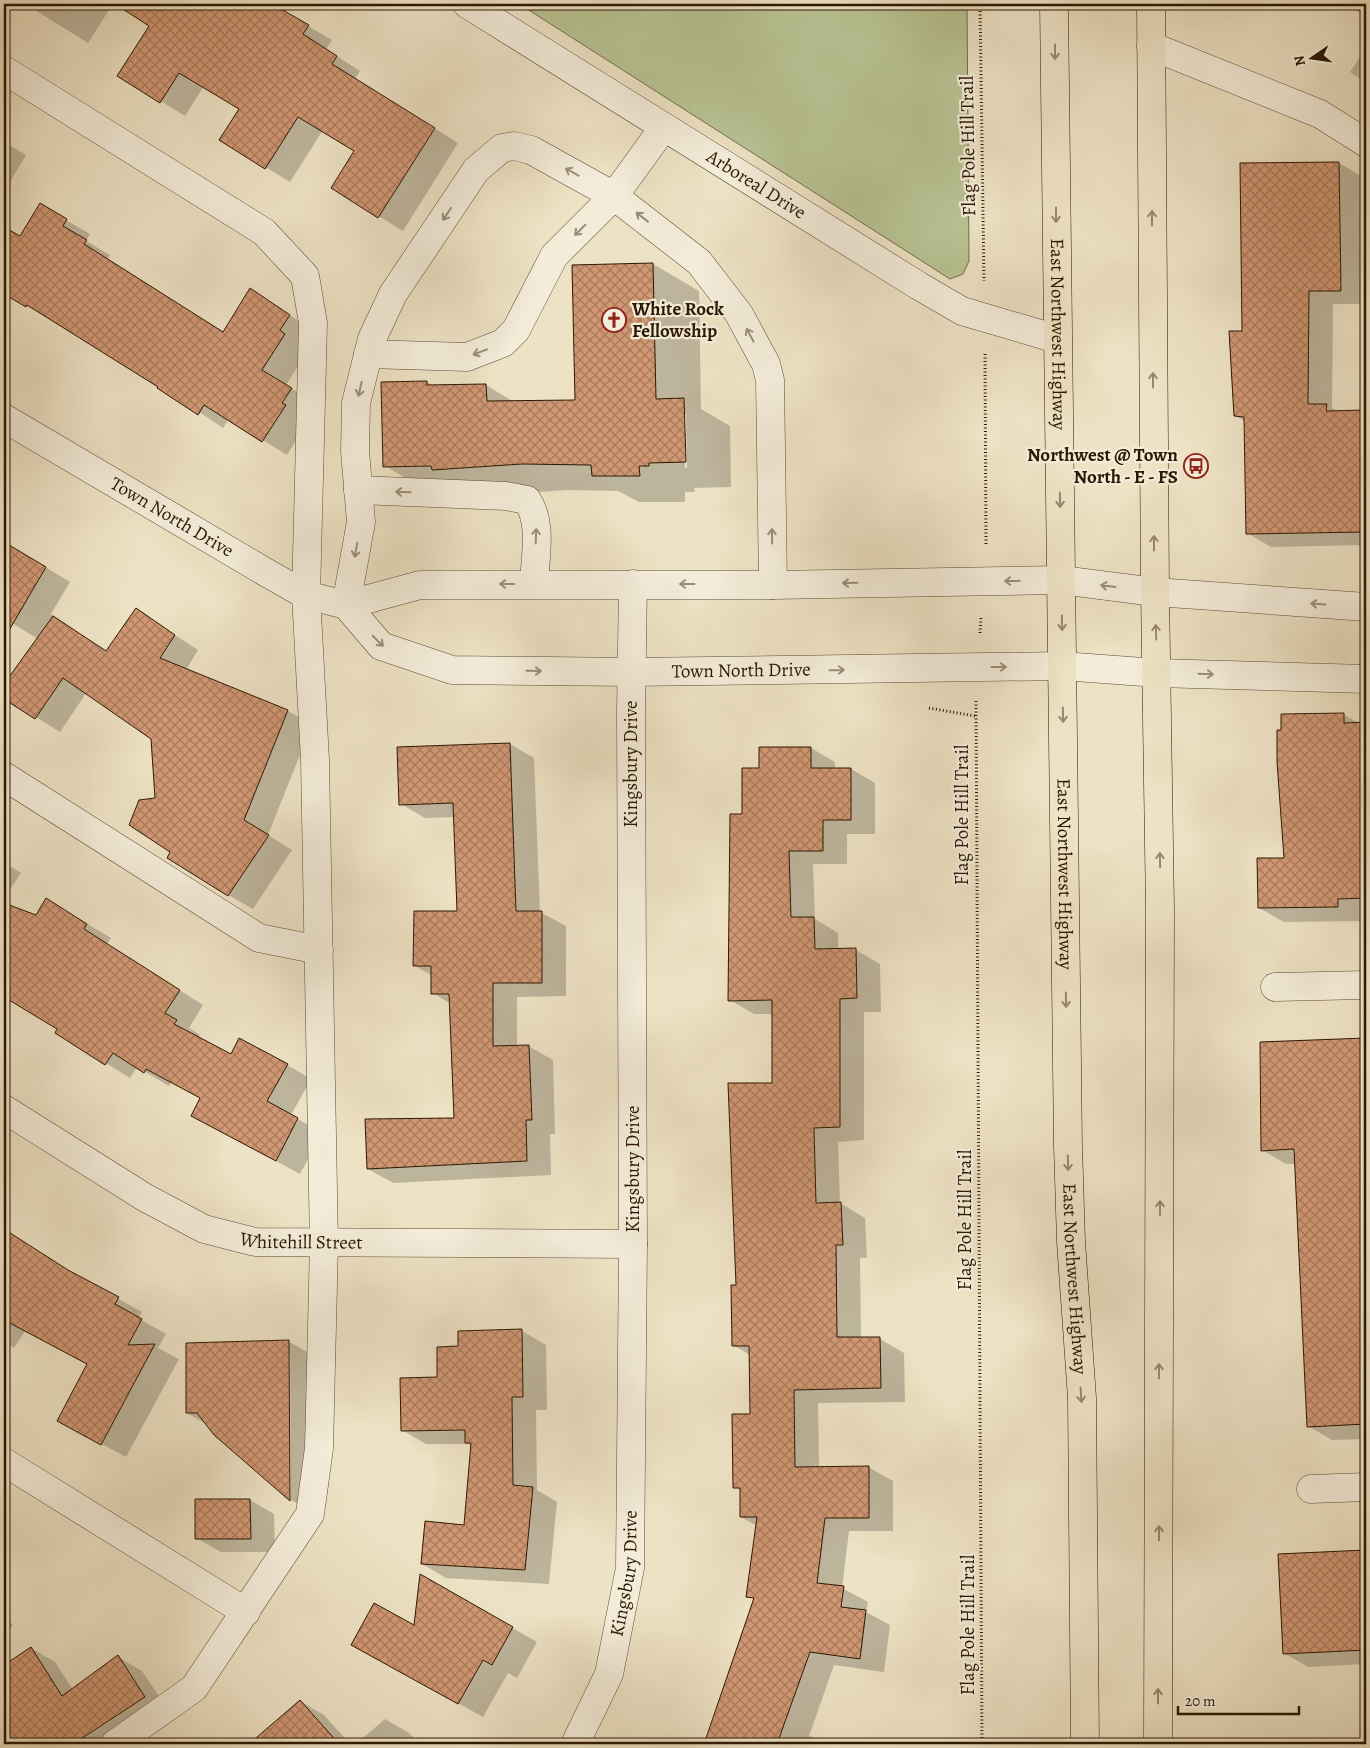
<svg xmlns="http://www.w3.org/2000/svg" width="1370" height="1748" font-family="Alegreya,serif">
<defs>
<pattern id="building-cross-hatch" width="8" height="8" patternUnits="userSpaceOnUse" patternTransform="scale(1.25)"><rect width="8" height="8" fill="#d09773"/><path d="M0 0l8 8M0 8l8-8" fill="none" stroke="#a97a5c"/></pattern>
</defs>
<rect width="100%" height="100%" fill="#ede2c4"/>
<filter id="stains"><feTurbulence type="fractalNoise" baseFrequency=".004" numOctaves="4"/><feColorMatrix values="0 0 0 0 .2 0 0 0 0 .09 0 0 0 0 .02 0 0 0 .5 -.17"/></filter>
<radialGradient id="worn" r=".72"><stop offset=".6" stop-color="#630" stop-opacity="0"/><stop offset="1" stop-color="#630" stop-opacity=".3"/></radialGradient>
<path fill="#b8c394" stroke="#726e4b" d="M526,4H967L969,261L963,274L950,279L524,7Z"/>
<path fill="#0003" fill-rule="evenodd" d="M28,4H113L88,43L27,5Z
M117,4H270L332,40L326,49L360,71L355,79L458,143L403,231L333,188L356,151L323,130L290,182L221,140L241,109L204,86L185,116L119,75L151,26Z
M1332,4H1366V17L1349,6L1345,11Z
M1366,48V83L1350,72Z
M4,142L26,155L4,192Z
M1339,163L1363,177L1366,271L1364,269V304H1333L1332,408L1338,412L1366,411V545L1271,547L1247,533L1245,421L1235,416L1243,332Z
M40,205L90,234L86,241L110,255L108,259L224,332L250,290L313,330L309,349L286,385L315,403L309,420L287,455L229,419L223,428L160,386L4,292V227L20,238Z
M653,264L699,291L701,409L730,426L731,487L694,488L695,492H685V502H639L618,491L568,490L479,496L431,493L385,466L427,382L434,386L486,385L514,402L577,401ZM683,414H686L687,468H685Z
M4,542L70,582L51,614L108,652L136,610L198,650L186,670L288,711L312,725L268,835L292,850L253,909L228,895L172,852L152,738L87,692L60,732L4,697V686L38,639L4,618Z
M1343,714L1360,724H1366V912H1362V921L1284,922L1259,908L1286,859Z
M510,744L534,758L540,912L566,926V996L517,997V1047L528,1046L553,1060L555,1134H550L551,1175L393,1183L368,1169L456,1119L451,1004L433,993V976L415,966L458,912L455,817L425,818L401,804L398,748Z
M811,748L835,762V769H851L875,783V834H847V864H813L815,919L838,933V950H856L880,964L881,1012H864V1140L838,1142L840,1203L865,1218L867,1258H860L861,1339H880L904,1353L905,1402L818,1403L819,1468L868,1467L893,1481V1531H849L842,1588L868,1602L866,1612L890,1625L884,1672L834,1665L809,1736L832,1744H705L755,1600L748,1596L757,1526L741,1517L742,1491L735,1487L751,1415L750,1355L733,1345L738,1286L773,1084V1014H754L730,1000L744,815L761,770Z
M4,862L21,873L4,899Z
M47,900L111,938L107,944L203,1005L189,1028L200,1035L198,1038L231,1056L287,1065L311,1079L291,1115L322,1133L300,1174L217,1129L201,1098L171,1082L169,1086L137,1067L130,1078L56,1032L59,1029L4,995V904L36,917Z
M1366,1039V1439L1332,1440L1308,1426L1296,1164H1286L1262,1150L1261,1043Z
M4,1230L81,1278L142,1312L138,1318L166,1334L158,1348L179,1359L126,1457L83,1434L88,1365L25,1331L14,1348L4,1342Z
M522,1331L546,1345L547,1410H536L537,1490L557,1502L549,1584L446,1578L422,1564L465,1526L472,1446L468,1444H426L402,1430L460,1348Z
M288,1341L313,1355L314,1513L291,1500L290,1354L206,1424L187,1413Z
M196,1500H250L274,1514L275,1552H221L196,1538Z
M1366,1552V1664L1308,1667L1284,1653L1280,1555Z
M421,1576L537,1642L517,1678L508,1673L483,1717L377,1658L415,1627Z
M4,1617L13,1625L4,1637Z
M31,1648L55,1662L73,1690L118,1657L142,1671L169,1711L118,1744H4V1666Z
M300,1701L324,1715L350,1744H274L264,1733Z
M385,1719L409,1733L420,1744H356Z"/>
<path fill="url(#building-cross-hatch)" stroke="#2d1802" d="M115,4H272L309,25L303,34L337,56L332,64L435,128L378,218L331,188L354,151L298,117L265,169L219,140L239,109L179,73L160,103L117,76L149,26Z
M1339,162L1341,291H1309L1308,404H1327L1326,411L1366,410V532L1246,534L1244,417L1234,416L1229,331H1242L1240,163Z
M40,203L67,219L63,226L87,240L84,244L223,332L250,288L290,315L280,330L285,334L262,370L292,388L282,403L286,405L262,442L204,405L198,415L157,388L158,387L27,305L26,307L4,294V227L20,236Z
M653,263L656,399L684,398L686,462L649,463V466H639L640,476H592L591,465L522,464L432,470L431,466L383,467L381,382L427,381V385L486,384L487,401L575,400L572,265Z
M4,542L46,567L4,639Z
M136,608L175,635L160,658L288,710L244,820L269,835L228,896L167,858L170,852L129,825L139,800L155,798L151,739L63,678L35,719L4,699V684L53,616L106,651Z
M1344,713V723L1366,722V898L1338,899V907L1258,908L1257,858H1284L1277,762V730H1281V714Z
M510,743L516,911H542V983H493V1046L529,1045L532,1120H526L527,1161L367,1169L365,1119L454,1118L449,994H431V966H413L414,911H457L453,803L399,805L397,747Z
M759,747H811V768H851V820H823V851H789L791,917H814L815,949L856,948L857,998L840,999V1127L814,1128L816,1203L841,1202L843,1245H836L837,1337H880L881,1388L794,1390L795,1467L869,1466V1518H825L817,1583L844,1586L841,1607L866,1610L860,1659L810,1652L777,1744H704L754,1598L746,1597L757,1517H740V1488H733L732,1414H750L749,1346H732L731,1285H736L728,1083H772V1000L728,1001L730,814H742V768H759Z
M46,898L87,924L84,929L180,990L165,1013L177,1020L174,1024L231,1054L239,1038L288,1064L267,1101L298,1118L276,1161L191,1116L200,1098L146,1069L144,1073L113,1053L105,1065L55,1033L57,1029L4,997V903L36,915Z
M1366,1038V1424L1307,1427L1294,1149L1261,1151L1260,1042Z
M4,1229L68,1270L119,1297L115,1304L142,1319L128,1345L155,1344L101,1445L57,1421L87,1364L4,1320Z
M522,1329L523,1397H512L513,1485L533,1487L525,1570L421,1564L425,1521L464,1525L471,1443H465V1430L401,1431L400,1378L437,1377V1347L458,1346V1331Z
M289,1340L290,1501L214,1435L197,1413H186V1343Z
M195,1499H250L251,1539H195Z
M1366,1550V1650L1283,1654L1278,1554Z
M420,1574L513,1627L492,1665L483,1660L458,1704L351,1645L374,1603L414,1625Z
M31,1647L62,1696L118,1655L145,1697L73,1744H4V1665Z
M300,1700L339,1744H249Z"/>
<g fill="none" stroke-linecap="round" stroke-linejoin="round">
<defs>
<g id="minor">
<path id="s1" d="M467,4L919,286L962,311L1057,339"/>
<path d="M1151,46L1320,114L1366,143"/>
<path d="M4,70L264,232L305,276L313,323L306,595L315,760L324,1244L319,1448L310,1514L194,1688L115,1744"/>
<path d="M368,354L467,357L503,343L516,330L554,256L614,196L664,127"/>
<path id="s2" d="M4,418L267,573L306,595L346,605L420,585H773L1061,580L1155,592L1366,607"/>
<path d="M358,490L506,496L527,500C543,523 535,557 534,584"/>
<path d="M346,605L361,522L355,451L356,403L372,339L393,294L476,170L502,148L514,146L531,150L614,196L699,262L739,314L766,364L770,380L773,585"/>
<path id="s3" d="M346,605L381,646L452,670L631,672L1062,666L1157,673L1366,679"/>
<path d="M4,776L259,938L319,950"/>
<path d="M1275,987L1366,985"/>
<path id="s4" d="M4,1109L144,1197L204,1229L255,1242L633,1244"/>
<path d="M4,1462L246,1612"/>
<path d="M1311,1489L1366,1487"/>
<path id="s5" d="M575,1744L609,1674L630,1568L633,1244L631,712L633,584"/>
</g>
<g id="major">
<path id="s6" d="M1054,4L1068,1146L1071,1242L1082,1398L1085,1744"/>
<path d="M1151,4L1155,592L1160,909L1158,1744"/>
</g>
</defs>
<use href="#minor" stroke="#5d4a32" stroke-width="29"/>
<use href="#major" stroke="#2d1802" stroke-width="29"/>
<path stroke="#2d1802" stroke-width="3" stroke-dasharray="1 2.5" stroke-linecap="butt" d="M980,4L984,281
M985,354L986,546
M980,633L981,617
M976,701L982,1744
M929,708L975,716"/>
<use href="#minor" stroke="#f3ecd9" stroke-width="28"/>
<use href="#major" stroke="#ede2c4" stroke-width="28"/>
</g>
<defs><path id="oneway-shaft" d="M-6 0H5M1.5-3L5.5 0L1.5 3" fill="none" stroke-width="1.6" stroke-linecap="round" stroke-linejoin="round" transform="scale(1.25)"/></defs>
<g stroke="#97876d">
<use href="#oneway-shaft" transform="translate(1055 52) rotate(90)"/>
<use href="#oneway-shaft" transform="translate(1056 215) rotate(90)"/>
<use href="#oneway-shaft" transform="translate(1152 218) rotate(-90)"/>
<use href="#oneway-shaft" transform="translate(1153 380) rotate(-90)"/>
<use href="#oneway-shaft" transform="translate(1060 500) rotate(89)"/>
<use href="#oneway-shaft" transform="translate(1154 543) rotate(-90)"/>
<use href="#oneway-shaft" transform="translate(1062 623) rotate(89)"/>
<use href="#oneway-shaft" transform="translate(1156 632) rotate(-92)"/>
<use href="#oneway-shaft" transform="translate(1063 715) rotate(89)"/>
<use href="#oneway-shaft" transform="translate(1160 860) rotate(-91)"/>
<use href="#oneway-shaft" transform="translate(1066 1000) rotate(89)"/>
<use href="#oneway-shaft" transform="translate(1068 1163) rotate(88)"/>
<use href="#oneway-shaft" transform="translate(1160 1208) rotate(-90)"/>
<use href="#oneway-shaft" transform="translate(1159 1371) rotate(-90)"/>
<use href="#oneway-shaft" transform="translate(1081 1395) rotate(87)"/>
<use href="#oneway-shaft" transform="translate(1159 1533) rotate(-90)"/>
<use href="#oneway-shaft" transform="translate(1158 1696) rotate(-90)"/>
</g>
<g stroke="#9a8d78">
<use href="#oneway-shaft" transform="translate(572 172) rotate(-151)"/>
<use href="#oneway-shaft" transform="translate(447 214) rotate(124)"/>
<use href="#oneway-shaft" transform="translate(642 217) rotate(-142)"/>
<use href="#oneway-shaft" transform="translate(580 230) rotate(135)"/>
<use href="#oneway-shaft" transform="translate(750 335) rotate(-118)"/>
<use href="#oneway-shaft" transform="translate(480 352) rotate(159)"/>
<use href="#oneway-shaft" transform="translate(360 389) rotate(103)"/>
<use href="#oneway-shaft" transform="translate(403 492) rotate(-178)"/>
<use href="#oneway-shaft" transform="translate(536 536) rotate(-88)"/>
<use href="#oneway-shaft" transform="translate(772 536) rotate(-91)"/>
<use href="#oneway-shaft" transform="translate(356 550) rotate(100)"/>
<use href="#oneway-shaft" transform="translate(1012 581) rotate(179)"/>
<use href="#oneway-shaft" transform="translate(850 583) rotate(179)"/>
<use href="#oneway-shaft" transform="translate(507 584) rotate(180)"/>
<use href="#oneway-shaft" transform="translate(687 584) rotate(-180)"/>
<use href="#oneway-shaft" transform="translate(1108 586) rotate(-173)"/>
<use href="#oneway-shaft" transform="translate(1318 604) rotate(-176)"/>
<use href="#oneway-shaft" transform="translate(378 641) rotate(45)"/>
<use href="#oneway-shaft" transform="translate(999 667)"/>
<use href="#oneway-shaft" transform="translate(837 670) rotate(-1)"/>
<use href="#oneway-shaft" transform="translate(534 671) rotate(1)"/>
<use href="#oneway-shaft" transform="translate(1206 674) rotate(2)"/>
</g>
<defs>
<symbol id="church-ring" viewBox="-11 -11 22 22"><circle r="9.5" fill="#f3ecd9" stroke="#8f2418" stroke-width="1.5"/><path d="M-1.2-6h2.4v3.5h3.3v2.4h-3.3V6h-2.4V-.1h-3.3v-2.4h3.3Z" fill="#8f2418"/></symbol>
<symbol id="bus-ring" viewBox="-11 -11 22 22"><circle r="9.5" fill="#f3ecd9" stroke="#8f2418" stroke-width="1.5"/><path d="M-5-6H5V4H4V6H2V4H-2V6H-4V4H-5ZM-3.5-4V0h7V-4ZM-3.5 1.2v1.5H-2V1.2ZM2 1.2v1.5H3.5V1.2Z" fill="#8f2418"/></symbol>
</defs>
<g fill-rule="evenodd">
<use href="#church-ring" x="600" y="306" width="28" height="28"/>
<use href="#bus-ring" x="1182" y="452" width="28" height="28"/>
</g>
<g text-anchor="middle" dominant-baseline="central" stroke-width="4.5" stroke-linejoin="round" paint-order="stroke">
<g font-size="19" fill="#2d1802" stroke="#f3ecd9">
<text transform="translate(968 146) rotate(-91)">Flag Pole Hill Trail</text>
<text stroke="none"><textPath href="#s1" startOffset="341">Arboreal Drive</textPath></text>
<text stroke="none"><textPath href="#s6" startOffset="330">East Northwest Highway</textPath></text>
<text stroke="none"><textPath href="#s2" startOffset="195">Town North Drive</textPath></text>
<text stroke="none"><textPath href="#s3" startOffset="418">Town North Drive</textPath></text>
<text transform="translate(631 764) rotate(-90)">Kingsbury Drive</text>
<text transform="translate(962 815) rotate(-90)">Flag Pole Hill Trail</text>
<text stroke="none"><textPath href="#s6" startOffset="870">East Northwest Highway</textPath></text>
<text transform="translate(633 1169) rotate(-90)">Kingsbury Drive</text>
<text transform="translate(965 1220) rotate(-90)">Flag Pole Hill Trail</text>
<text stroke="none"><textPath href="#s4" startOffset="332">Whitehill Street</textPath></text>
<text stroke="none"><textPath href="#s6" startOffset="1275">East Northwest Highway</textPath></text>
<text stroke="none"><textPath href="#s5" startOffset="180">Kingsbury Drive</textPath></text>
<text transform="translate(968 1625) rotate(-90)">Flag Pole Hill Trail</text>
</g>
<g font-size="19" font-weight="bold" fill="#2d1802" stroke="#f3ecd9" text-anchor="start">
<text x="632" y="309">White Rock<tspan x="632" dy="22">Fellowship</tspan></text>
<text x="1178" y="455" text-anchor="end">Northwest @ Town<tspan x="1178" dy="22">North - E - FS</tspan></text>
</g>
</g>
<rect width="1370" height="1748" fill="none" stroke="#ede2c4" stroke-width="20"/>
<rect x="5" y="5" width="1360" height="1738" fill="none" stroke="#2d1802" stroke-width="2.5"/>
<rect x="10" y="10" width="1350" height="1728" fill="none" stroke="#2d1802"/>
<g transform="translate(1312 58) rotate(257)" stroke="#f3ecd9" stroke-width="4" paint-order="stroke">
<path d="M0-4L9 19L0 12L-9 19Z" fill="#2d1802"/>
<text y="-8" font-size="14" font-weight="bold" text-anchor="middle" fill="#2d1802">N</text>
</g>
<path d="M1178 1706v8h121v-8" fill="none" stroke="#2d1802" stroke-width="2.5"/>
<text x="1185" y="1706" font-size="15" fill="#2d1802" stroke="#f3ecd9" stroke-width="4" paint-order="stroke">20 m</text>
<rect width="100%" height="100%" filter="url(#stains)"/>
<rect width="100%" height="100%" fill="url(#worn)"/>
</svg>
